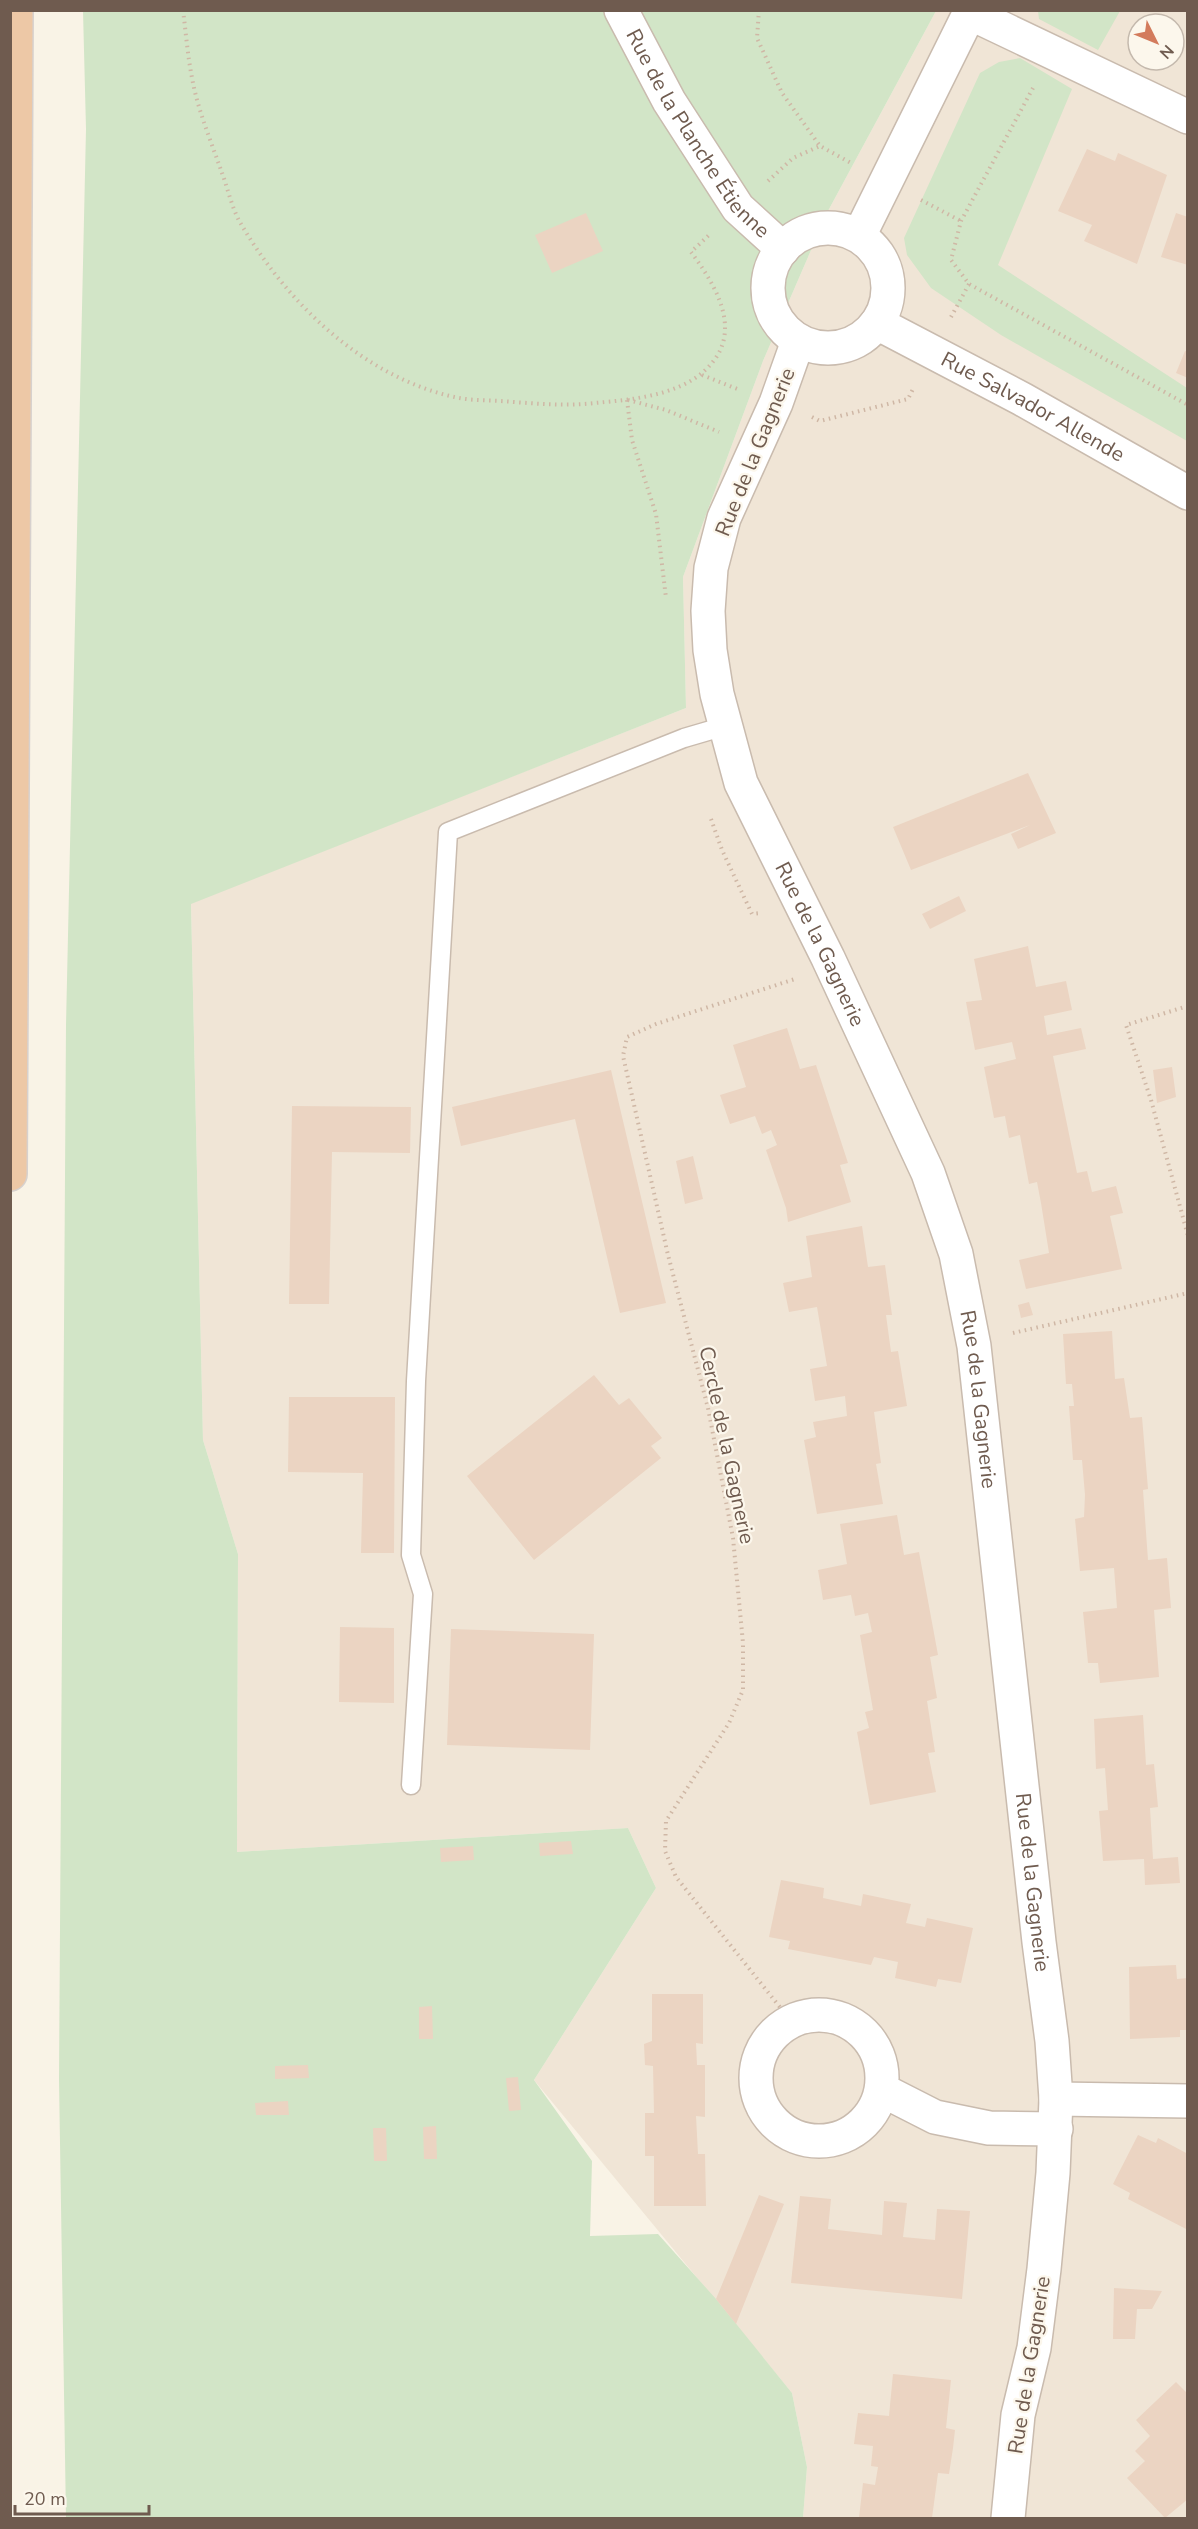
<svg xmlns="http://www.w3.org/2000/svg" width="1198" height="2529" font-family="'Nunito Sans',sans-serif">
<rect width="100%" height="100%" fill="#f9f3e6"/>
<path fill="#f0e5d6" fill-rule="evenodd" d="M936,11H1187V2518H803L807,2467L792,2393L534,2080L656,1888L628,1828L237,1852L238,1554L203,1440L191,903L686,708L683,577L763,361L828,211ZM1138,24H1174V60H1138Z"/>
<path fill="#d2e5c7" d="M83,11H936L828,211L763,361L683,577L686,708L191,904L203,1440L238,1554L237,1852L628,1828L656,1888L534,2080L592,2161L590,2236L658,2234L716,2299L792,2393L807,2467L803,2518H66L59,2080L66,1025L86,129Z
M1038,11V10L1120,11L1098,50L1039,19Z
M1020,58L1072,89L998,265L1187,388V441L1001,335L931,288L907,255L904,238L980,73L999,62Z"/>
<path fill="#ebd4c2" d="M1087,149L1115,161L1118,153L1167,175L1137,264L1084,241L1092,225L1058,211Z
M586,213L603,251L552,273L535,235Z
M1176,213L1188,217V265L1161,257Z
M1185,351L1188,352V378L1176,373Z
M1028,773L1056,833L1018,849L1011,834L1030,825L911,870L893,827Z
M959,896L966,911L930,929L922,914Z
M1028,946L1036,987L1066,981L1072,1010L1044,1016L1047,1035L1081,1028L1086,1049L1053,1056L1077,1173L1087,1171L1092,1192L1116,1186L1123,1213L1110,1216L1122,1269L1026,1289L1019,1260L1049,1253L1041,1203L1037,1182L1029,1184L1020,1135L1009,1138L1005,1116L994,1118L984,1067L1016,1059L1012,1042L975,1050L966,1002L982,1000L974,959Z
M787,1028L800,1069L816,1065L848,1163L840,1165L851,1202L788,1222L786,1208L766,1150L777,1145L771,1130L762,1134L755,1116L730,1124L720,1095L746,1087L733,1045Z
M1172,1067L1176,1097L1157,1103L1153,1070Z
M611,1070L666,1303L620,1313L575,1119L461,1146L452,1107Z
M292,1106L411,1107L410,1153L332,1152L329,1304H289Z
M693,1156L703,1199L685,1204L676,1161Z
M862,1226L868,1267L885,1265L892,1315H886L891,1352L898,1351L907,1406L874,1412L881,1463L876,1464L883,1504L817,1514L804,1440L816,1437L813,1422L847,1416L845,1396L815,1401L810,1369L827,1366L817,1307L789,1312L783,1283L812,1277L806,1236Z
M1029,1302L1033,1315L1021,1318L1018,1305Z
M1112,1331L1115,1379L1124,1378L1130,1418L1142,1417L1148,1489L1143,1490L1148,1560L1167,1558L1171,1608L1154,1610L1159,1677L1100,1683L1098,1663H1088L1083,1612L1117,1608L1114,1568L1080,1571L1075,1519L1084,1517L1085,1495L1082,1460H1073L1069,1406H1074L1072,1384H1066L1063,1334Z
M594,1375L619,1405L629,1398L662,1438L651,1446L661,1458L534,1560L467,1476Z
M289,1397H395L394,1553H361L363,1473L288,1472Z
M897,1515L904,1555L919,1552L938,1655L930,1657L937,1698L927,1701L935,1752L928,1753L936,1792L870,1805L857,1732L869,1728L865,1712L873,1710L860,1635L872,1632L868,1613L855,1616L851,1595L823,1600L818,1570L847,1564L840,1524Z
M340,1627L394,1628V1703L339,1702Z
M451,1629L594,1634L590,1750L447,1745Z
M1143,1715L1146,1765L1154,1764L1158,1807L1150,1808L1153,1859L1178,1857L1180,1883L1145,1885L1144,1859L1103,1861L1099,1811L1108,1810L1105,1768L1096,1769L1094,1719Z
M571,1841L573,1854L540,1856L539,1843Z
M473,1846L474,1860L441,1862L440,1848Z
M781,1880L824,1888L823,1898L861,1906L863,1894L911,1904L906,1923L925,1927L927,1918L973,1928L961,1983L938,1979L936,1987L895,1978L898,1962L874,1957L871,1965L788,1949L790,1941L769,1937Z
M1176,1965L1177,1979L1188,1978V2030H1180V2037L1130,2039L1129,1967Z
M652,1994H703V2044L696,2043L697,2065H705V2117L696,2116L698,2154H705L706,2206H654V2156H645V2113H654L653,2066L645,2065L644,2044L652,2041Z
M432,2006L433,2039H419V2007Z
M308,2065L309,2078L275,2079V2066Z
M518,2077L521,2110L509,2111L506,2078Z
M288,2101L289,2115H256L255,2103Z
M436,2126L437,2159H424L423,2127Z
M373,2128H386L387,2161H374Z
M1138,2135L1156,2143L1158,2138L1188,2154V2230L1128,2199L1130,2193L1113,2184Z
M759,2195L784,2204L736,2324L716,2299Z
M800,2196L831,2199L828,2229L882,2235L884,2201L907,2203L903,2237L935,2240L937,2209L970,2211L962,2299L791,2283Z
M1114,2288L1162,2291L1152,2309H1137L1135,2339H1113Z
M893,2374L951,2380L946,2428L955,2430L953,2448L949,2474L938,2473L932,2518H859L863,2483L875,2485L878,2467L871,2466L873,2446L854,2444L858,2413L889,2416Z
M1176,2382L1188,2394V2499L1165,2518L1127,2478L1145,2461L1135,2451L1150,2436L1136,2420Z"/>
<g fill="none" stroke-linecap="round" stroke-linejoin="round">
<defs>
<path id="service" d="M411,1785L423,1594L411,1555L416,1381L448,832L684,738L725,726"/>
<path id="minor" d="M970,13L1188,117
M756 2078a63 63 0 1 1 126 0a63 63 0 1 1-126 0Z
M882,2090L935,2117L989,2128L1056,2129
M1056,2099L1188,2101"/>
<g id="tertiary">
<path id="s1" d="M621,10L669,101L738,208L783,249"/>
<circle cx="828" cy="288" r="60"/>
<path d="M859,236L971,10"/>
<path id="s2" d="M877,323L1022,399L1188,493"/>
<path id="s3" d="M798,341L776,403L724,518L711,568L708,611L710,650L717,694L741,783L828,958L928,1173L956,1254L974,1346L1039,1942L1052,2041L1056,2099L1053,2173L1044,2269L1034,2348L1018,2415L1008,2518"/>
</g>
<path id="trunk" d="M10,1174L16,10"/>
</defs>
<use href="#service" stroke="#c9bbae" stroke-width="21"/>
<use href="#minor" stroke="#c9bbae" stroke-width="36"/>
<use href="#tertiary" stroke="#c9bbae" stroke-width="36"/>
<use href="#trunk" stroke="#d7d1ce" stroke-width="36"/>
<path stroke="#cfb7a5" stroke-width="4" stroke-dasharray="1.5 4.5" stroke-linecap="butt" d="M183,10C186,34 188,59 193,83C199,113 212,144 222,173C228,189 232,209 241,224C288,304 365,379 459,398C476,401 495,400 513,402C541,404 567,406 595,403C637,399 692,395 717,356C739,321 711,279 691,252L709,235
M759,10L757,38L782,93L820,146L851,163
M1033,88L961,221L951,260L969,284L1188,405
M768,181L793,158L820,146
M921,200L961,221
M951,317L969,284
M702,375L740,390
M627,400L632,440L656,514L666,598
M628,400L666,410L719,432
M812,417L820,421L908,399L914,387
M711,819L722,850L752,914L761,913
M1188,1006L1126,1025L1151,1100L1188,1236
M1013,1333L1188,1293
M791,2021L676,1877L665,1851L666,1821L729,1723L743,1690V1643L733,1538L708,1408L668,1255L623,1056L627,1037L656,1024L795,979"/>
<use href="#service" stroke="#fff" stroke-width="18"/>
<use href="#minor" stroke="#fff" stroke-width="33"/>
<use href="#tertiary" stroke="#fff" stroke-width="33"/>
<use href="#trunk" stroke="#edc8a6" stroke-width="33"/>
</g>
<g text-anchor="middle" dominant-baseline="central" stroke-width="4.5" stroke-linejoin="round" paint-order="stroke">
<g font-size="21" fill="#6f5b4f" stroke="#fcf7ec">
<text stroke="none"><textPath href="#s1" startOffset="146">Rue de la Planche Étienne</textPath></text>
<text stroke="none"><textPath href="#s2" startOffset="177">Rue Salvador Allende</textPath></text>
<text transform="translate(755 452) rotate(-68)">Rue de la Gagnerie</text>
<text stroke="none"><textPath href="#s3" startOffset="642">Rue de la Gagnerie</textPath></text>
<text stroke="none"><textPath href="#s3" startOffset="1128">Rue de la Gagnerie</textPath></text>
<text transform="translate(727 1445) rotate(78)">Cercle de la Gagnerie</text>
<text stroke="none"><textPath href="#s3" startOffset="1614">Rue de la Gagnerie</textPath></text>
<text transform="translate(1029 2365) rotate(-81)">Rue de la Gagnerie</text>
</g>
</g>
<rect width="1198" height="2529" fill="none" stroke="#6f5b4f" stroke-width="24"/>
<g transform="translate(1156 42) rotate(133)"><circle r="28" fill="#fcf7ec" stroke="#c4b9ad" stroke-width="1.5"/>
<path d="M0-4.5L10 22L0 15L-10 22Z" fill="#d37b5c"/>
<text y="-9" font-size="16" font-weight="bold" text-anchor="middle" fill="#6f5b4f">N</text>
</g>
<path d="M15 2505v9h134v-9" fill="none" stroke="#6f5b4f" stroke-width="3"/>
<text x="24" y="2505" font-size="18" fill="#6f5b4f" stroke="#fcf7ec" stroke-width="4.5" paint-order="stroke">20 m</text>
</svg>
